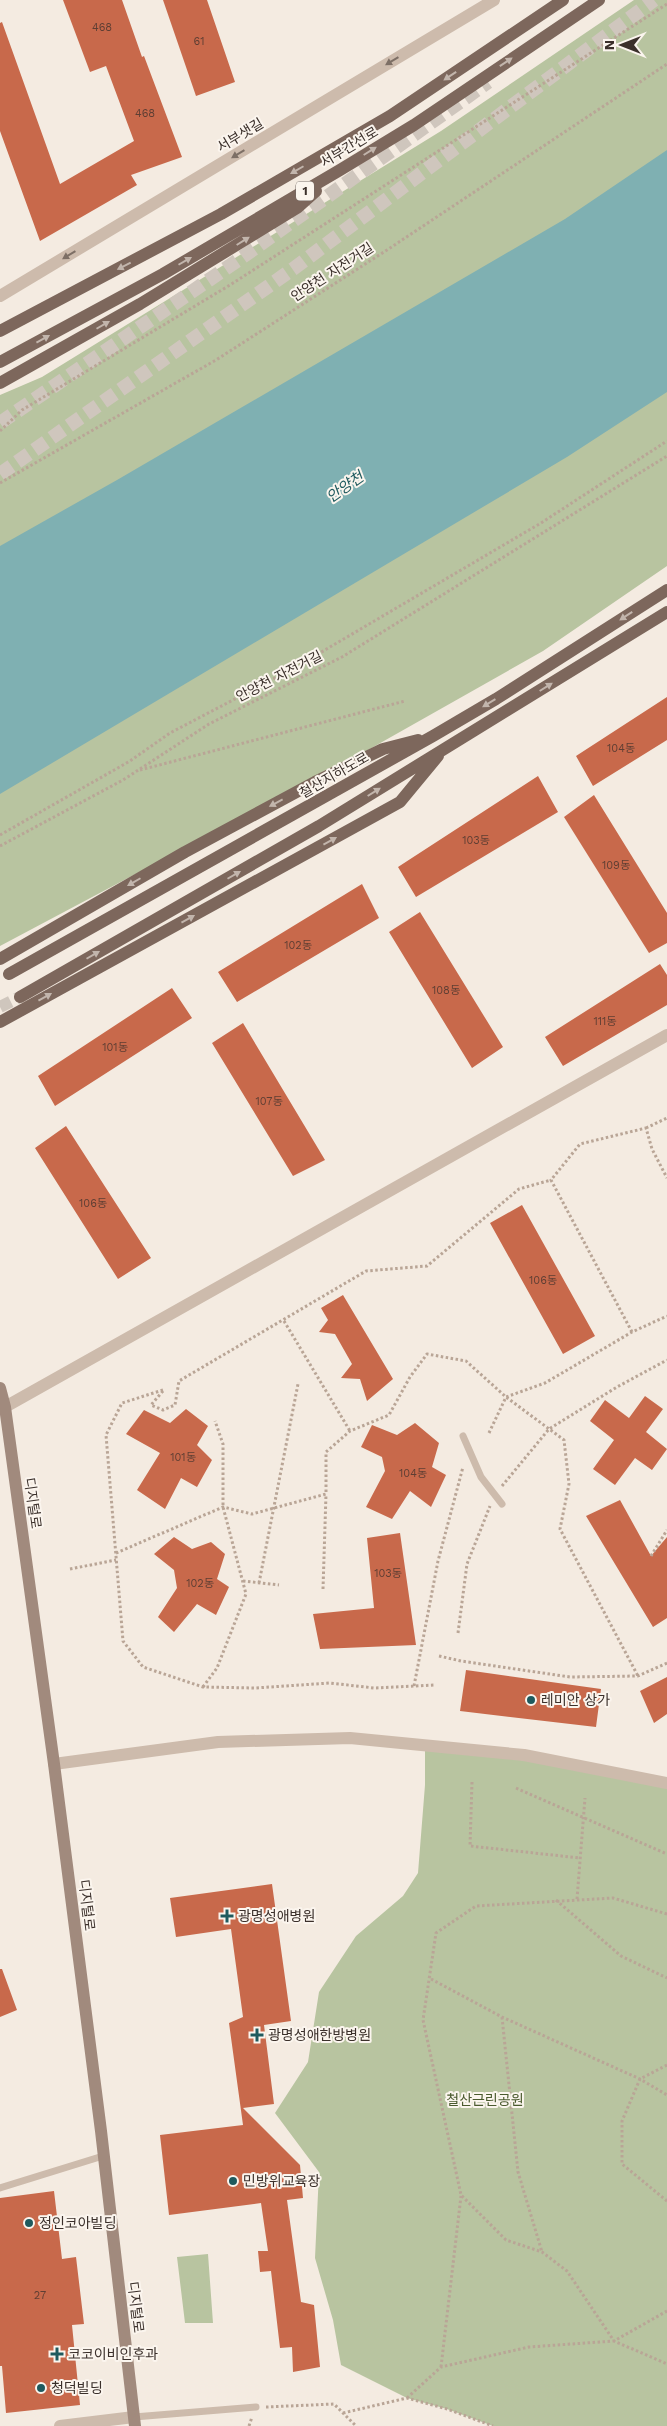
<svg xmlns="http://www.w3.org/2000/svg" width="667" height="2426" font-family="'Work Sans','Noto Sans KR',sans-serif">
<rect width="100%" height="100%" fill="#f4ebe1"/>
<path fill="#b8c4a0" d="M634,0H667V566L543,651L352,759L0,946V395L42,377L441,131Z
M425,1745L667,1783V2426H493L447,2409L407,2398L341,2365L333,2320L315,2258L319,2172L275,2113L308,2062L319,1992L356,1936L403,1896L418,1873L425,1785Z
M208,2254L213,2323H185L177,2257Z"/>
<path fill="#7fb0b2" d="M667,150V392L567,457L0,794V546L117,480L565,219Z"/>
<path fill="#c8694b" d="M63,0H122L142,57L144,56L182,157L131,175L137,185L40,241L0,131V23L2,22L60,184L134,141L106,66L90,72Z
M163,0H207L235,82L196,96Z
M667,697V740L593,786L576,756Z
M538,776L558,812L416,897L398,867Z
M594,795L667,913V943L649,953L564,817Z
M362,884L379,918L237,1002L218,972Z
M420,912L503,1047L472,1068L389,932Z
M660,964L667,975V1005L563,1066L545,1037Z
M172,988L192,1018L55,1106L38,1076Z
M243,1023L325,1160L293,1176L212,1043Z
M66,1126L151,1258L118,1279L35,1148Z
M522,1205L595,1336L563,1354L490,1223Z
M343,1295L393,1379L367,1401L360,1379L341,1378L352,1364L335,1334L319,1332L328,1320L321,1308Z
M645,1396L663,1409L646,1432L667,1449L652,1470L635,1458L615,1485L593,1469L614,1440L590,1421L605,1400L629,1418Z
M186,1409L208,1426L197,1445L212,1460L197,1487L181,1478L165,1509L137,1490L160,1453L126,1434L144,1410L170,1423Z
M415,1423L439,1443L432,1467L446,1475L431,1507L410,1491L392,1519L366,1507L385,1471L382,1457L361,1447L372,1425L397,1435Z
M620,1500L651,1556L667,1537V1618L653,1627L586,1516Z
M400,1533L416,1645L320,1649L313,1614L374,1608L367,1538Z
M174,1537L192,1549L211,1542L225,1554L217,1579L229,1587L216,1615L197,1604L174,1632L158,1617L177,1588L174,1570L154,1554Z
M466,1670L601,1689L596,1727L460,1711Z
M667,1677V1714L654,1723L640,1691Z
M272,1884L291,2021L264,2025L274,2104L243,2108L300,2165L303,2198L287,2200L301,2302L314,2305L320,2367L293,2372L292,2347L280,2348L271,2271L260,2272L258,2251H268L261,2203L169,2215L160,2135L243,2125L229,2023L243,2017L231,1929L176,1937L170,1898Z
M0,1969H2L17,2010L0,2017Z
M54,2191L62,2259L76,2257L84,2324L72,2325L80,2405L6,2413L2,2366H0V2198Z"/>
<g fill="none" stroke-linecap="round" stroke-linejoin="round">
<path stroke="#cfc6bd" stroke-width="12" stroke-dasharray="12 6" stroke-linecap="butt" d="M0,1007L20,997"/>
<path stroke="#cfc6bd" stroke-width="14" stroke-dasharray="14 7" stroke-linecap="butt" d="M0,423L241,258L488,82
M0,474L293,269L654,0"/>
<path stroke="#b9a596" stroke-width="3" stroke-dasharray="2.5 2.5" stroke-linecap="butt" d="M0,431L22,410L230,285L667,4
M0,483L216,360L387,250L667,64
M140,770L405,701
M0,835L130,761L170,733L296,667L541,523L667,441
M0,846L123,780L209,724L342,657L667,456
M646,1128L667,1118
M284,1321L350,1431
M632,1332L551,1180L580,1144L646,1128L652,1149L667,1178
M163,1390L122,1403L106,1435L123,1641L143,1667L203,1687L255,1688L330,1683L374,1688L434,1685
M163,1391L151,1405L163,1410L175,1405L179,1381L366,1271L427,1266L519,1189L551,1180
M489,1433L506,1397L545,1383L632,1332L667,1316
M502,1486L549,1429L617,1387L667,1360
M116,1553L223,1507L252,1514L326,1494V1452L350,1431L389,1415L410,1377L427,1354L466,1361L506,1397L564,1440L569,1484L560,1529L638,1676
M651,1556L667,1530
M70,1569L116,1560
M243,1581L279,1585
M259,1583L298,1384
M323,1589L326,1494
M458,1633L467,1564L490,1506
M439,1656L461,1661L570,1677L638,1676L667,1663
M414,1686L438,1561L463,1467
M203,1687L217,1668L246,1594L223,1507V1444L215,1421
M472,1782L470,1846L580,1858
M516,1788L667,1854
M577,1899L585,1798
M556,1900L621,1956L667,1978
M667,1914L613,1898L476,1906L436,1933L423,2020L461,2195L506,2240L542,2252L567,2271L614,2341L667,2364
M431,1979L502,2017L640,2079L667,2095
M502,2017L518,2172L542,2252
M667,2065L640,2079L622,2121V2164L667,2201
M441,2367L461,2196
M407,2398L441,2367L529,2347L614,2341L667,2311
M266,2407L334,2404L356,2426
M343,2413L407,2398L447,2409L493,2426
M249,2426L252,2417"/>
<path stroke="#cdbbac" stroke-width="7" d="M463,1436L481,1477L502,1504
M0,2188L103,2156
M134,2417L256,2407"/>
<path stroke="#cdbbac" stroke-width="12" d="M0,296L494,0
M5,1407L667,1035
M60,2426L134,2417"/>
<path stroke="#cdbbac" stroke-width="12" d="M54,1764L218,1742L350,1738L524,1755L667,1783"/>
<path stroke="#a18a7d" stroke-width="12" d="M0,1388L5,1407L54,1764L101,2131L135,2426"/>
<path stroke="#7d675c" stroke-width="12" d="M0,331L221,214L390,116L563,0
M0,362L163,274L340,170L414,125L599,0
M0,383L140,304L297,208L316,191
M0,959L185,852L315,782L383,749L418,740
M9,974L433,736L496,699L667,590
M20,997L319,826L667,612
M0,1022L400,802L438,756"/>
</g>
<defs><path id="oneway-solid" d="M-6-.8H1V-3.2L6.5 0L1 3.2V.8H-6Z" transform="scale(1.25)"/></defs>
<g fill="#7d6f65">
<use href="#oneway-solid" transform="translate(392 61) rotate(149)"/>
<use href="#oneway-solid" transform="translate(238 154) rotate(149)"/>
<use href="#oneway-solid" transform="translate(69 255) rotate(149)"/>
</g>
<g fill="#c2b5ac">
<use href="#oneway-solid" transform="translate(506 62) rotate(-34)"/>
<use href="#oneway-solid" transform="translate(450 76) rotate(146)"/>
<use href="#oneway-solid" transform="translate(370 151) rotate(-32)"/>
<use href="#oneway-solid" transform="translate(297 170) rotate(150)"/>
<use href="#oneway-solid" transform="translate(243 241) rotate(-32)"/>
<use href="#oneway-solid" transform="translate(185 261) rotate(-30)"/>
<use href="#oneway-solid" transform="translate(124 266) rotate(153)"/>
<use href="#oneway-solid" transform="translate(103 325) rotate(-30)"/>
<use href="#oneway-solid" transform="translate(43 339) rotate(-29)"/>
<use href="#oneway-solid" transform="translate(626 616) rotate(147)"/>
<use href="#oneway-solid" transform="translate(546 687) rotate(-32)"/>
<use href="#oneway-solid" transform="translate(489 703) rotate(149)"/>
<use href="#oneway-solid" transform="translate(374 792) rotate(-32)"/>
<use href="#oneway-solid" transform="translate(276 803) rotate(152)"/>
<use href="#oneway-solid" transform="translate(330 841) rotate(-29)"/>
<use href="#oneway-solid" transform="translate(234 875) rotate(-30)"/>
<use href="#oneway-solid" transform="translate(134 882) rotate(150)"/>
<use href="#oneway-solid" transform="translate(188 919) rotate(-29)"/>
<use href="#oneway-solid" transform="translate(93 955) rotate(-30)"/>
<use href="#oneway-solid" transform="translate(45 997) rotate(-29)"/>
</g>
<g fill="#1f5a5e" stroke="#fbf5ee" stroke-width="2">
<circle cx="531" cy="1700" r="5"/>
<path d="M224.5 1908.5h5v5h5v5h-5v5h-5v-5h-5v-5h5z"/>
<path d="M254.5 2027.5h5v5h5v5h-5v5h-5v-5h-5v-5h5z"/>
<circle cx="233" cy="2181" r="5"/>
<circle cx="29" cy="2223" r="5"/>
<path d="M54.5 2346.5h5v5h5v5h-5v5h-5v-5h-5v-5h5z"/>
<circle cx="41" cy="2388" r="5"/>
</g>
<g text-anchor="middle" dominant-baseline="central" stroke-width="4" stroke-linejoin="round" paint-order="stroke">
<g font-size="11" fill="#5e3e33">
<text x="102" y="27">468</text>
<text x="199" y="41">61</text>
<text x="145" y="113">468</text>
<text x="621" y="748">104동</text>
<text x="476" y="840">103동</text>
<text x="616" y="865">109동</text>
<text x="298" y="945">102동</text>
<text x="446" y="990">108동</text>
<text x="605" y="1021">111동</text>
<text x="115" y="1047">101동</text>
<text x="269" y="1101">107동</text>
<text x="93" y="1203">106동</text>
<text x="543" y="1280">106동</text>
<text x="183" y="1457">101동</text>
<text x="413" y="1473">104동</text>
<text x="388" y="1573">103동</text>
<text x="200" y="1583">102동</text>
<text x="40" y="2295">27</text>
</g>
<rect fill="#fbf5ee" stroke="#756b66" stroke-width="1" x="296" y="181.5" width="18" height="19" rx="4"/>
<g font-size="12" font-weight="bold" fill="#3b302b">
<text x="305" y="191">1</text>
</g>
<g font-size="14" fill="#3b302b" stroke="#fbf5ee">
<text transform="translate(240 135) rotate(-31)">서부샛길</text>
<text transform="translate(349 147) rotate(-31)">서부간선로</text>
<text transform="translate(332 272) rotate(-33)">안양천 자전거길</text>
<text transform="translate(279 676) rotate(-27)">안양천 자전거길</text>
<text transform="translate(334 775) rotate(-30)">철산지하도로</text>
<text transform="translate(33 1503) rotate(82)">디지털로</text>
<text transform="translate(87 1905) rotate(83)">디지털로</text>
<text transform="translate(136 2307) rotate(83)">디지털로</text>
</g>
<g font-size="14" fill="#3b302b" stroke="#fbf5ee" text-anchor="start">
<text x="541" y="1700">레미안 상가</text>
<text x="238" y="1916">광명성애병원</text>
<text x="268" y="2035">광명성애한방병원</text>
<text x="243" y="2181">민방위교육장</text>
<text x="39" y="2223">정인코아빌딩</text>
<text x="68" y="2354">코코이비인후과</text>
<text x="51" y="2388">청덕빌딩</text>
</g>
<g font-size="14" fill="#4a5a2e" stroke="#fbf5ee">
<text x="485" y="2100">철산근린공원</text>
</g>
<g font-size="15" font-style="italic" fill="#1f5a5e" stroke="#fbf5ee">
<text transform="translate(345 487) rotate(-35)">안양천</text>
</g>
</g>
<g transform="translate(622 45) rotate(270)" stroke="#fbf5ee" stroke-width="4" paint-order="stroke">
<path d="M0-4L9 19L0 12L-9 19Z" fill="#3b302b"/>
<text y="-8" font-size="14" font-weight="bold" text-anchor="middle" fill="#3b302b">N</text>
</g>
</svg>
